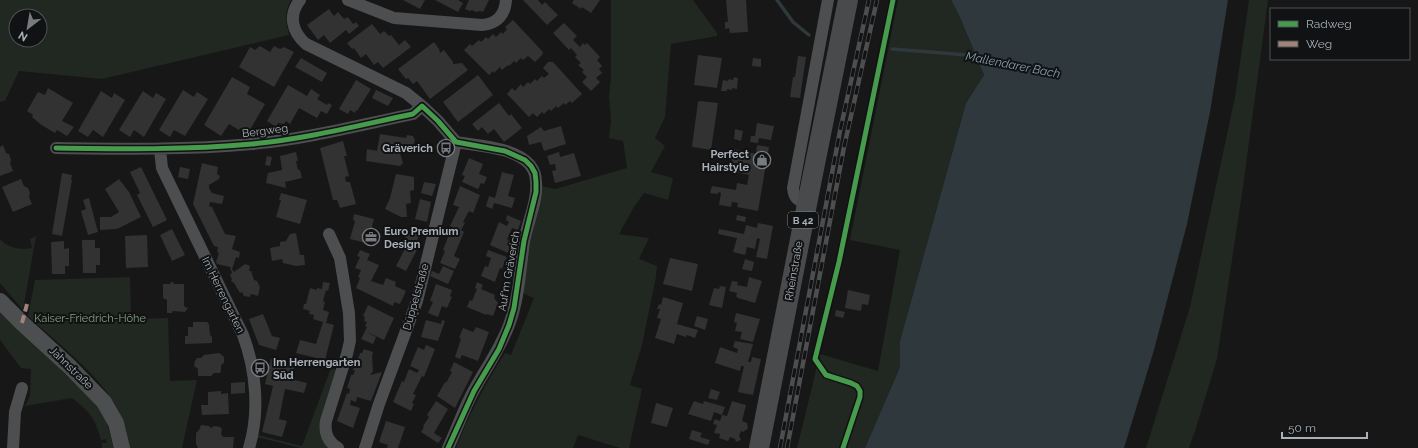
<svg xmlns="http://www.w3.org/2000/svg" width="1418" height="448" font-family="Raleway,sans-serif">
<rect width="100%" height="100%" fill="#171717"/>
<path fill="#212721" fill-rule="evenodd" d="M0,0H291C284,11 286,23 289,35L102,79L19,71L5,101L0,102ZM16,16H40V40H16Z
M611,0H693L717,33V36L671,44L665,117L655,138L665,146L651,172L673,178L668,200L644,193L634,207L619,234L649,238L639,259L657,266L656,277L642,345L630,385L642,389L629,448H620L578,435L573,448H456C469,414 486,383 505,353L511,355L534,298L520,292L541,186L555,189L627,168L623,141L609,138L611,120L609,96L611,77Z
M898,0H951L959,15L984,75L966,103L900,341V367L865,448H797L820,354L878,371L900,250L850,240Z
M1249,0H1268L1243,187L1217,359L1196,428L1189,448H1146L1190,307L1235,97Z
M36,236L23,310L0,283V239C8,248 20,250 32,248L30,239Z
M130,277L131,319L168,318L170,381L197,380L182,448H129C126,436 125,423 119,412C103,377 57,343 28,316L35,280Z
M0,308L92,397L105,416L114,448H102V443H107L106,439L101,440C95,418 90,412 72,398L25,406L30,396L31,369L21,368L0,340Z
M331,368L337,370L321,420L330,448H300L257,437L258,435L302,446Z"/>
<path fill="#2f383c" d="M951,0H1228L1210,112L1187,224L1154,350L1124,448H865L900,367V341L966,103L984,75L959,15Z"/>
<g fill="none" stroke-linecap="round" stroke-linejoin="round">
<path stroke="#2f383c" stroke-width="3.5" d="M777,0L793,22L809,35
M892,49L980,56"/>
</g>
<path fill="#323232" d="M403,0H425L420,9Z
M435,0H458L463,3L458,12Z
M469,0H489L483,12L480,11L476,12L472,10L470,11L465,9Z
M523,0H538L542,5L545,2L558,15L547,25Z
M574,0H600L591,13L582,7L581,9L572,3Z
M726,0H746L748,32L730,33L729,28L725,29V22H728Z
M329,9L334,16L338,12L344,19L348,17L353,24L356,22L359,26L349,34L346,30L330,43L324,35L318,40L307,25Z
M513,20L543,52L542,55L535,62L528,56L523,60L521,58L516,63L514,61L509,66L508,65L502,70L500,67L494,73L493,71L489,75L464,50L470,44L472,46L479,40L481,42L486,37L488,39L493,34L496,37L501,32L503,34L507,29L505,27Z
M564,23L577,36L573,40L580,47L583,43L585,45L587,43L600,57L597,60L602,66L599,69L602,73L596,78L600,82L591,91L582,82L587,77L582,72L584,70L578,65L581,63L575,57L577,55L571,48L569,50L553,33Z
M372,24L380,34L384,31L389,36L391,35L399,45L405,40L411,47L383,68L378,62L374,65L366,54L361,58L354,48L352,49L347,43Z
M434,42L439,49L440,53L444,50L453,62V64L462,63L468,70L430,99L417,81L413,84L408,78L406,79L398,69Z
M260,46L270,52L274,46L280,49L284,47L294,52L274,87L239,67L250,47L255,50Z
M698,55L722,58L717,88L694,85Z
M798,56L806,57L800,98L790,97L793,77H795Z
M301,58L327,73L322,82L295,67Z
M753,58L761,59V67L752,66Z
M548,62H553L582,94L572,103L570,101L565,105L564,103L558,108L556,106L551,111L549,109L544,114L542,112L537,117L533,113L529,117L507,94L512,88L515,91L521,84L523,87L528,82L530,84L535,79L537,81L542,76L544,78L549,74L543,68Z
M478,75L493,95L458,122L443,102Z
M232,77L250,87L247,94L265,104L248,133L240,128L239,130L229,124L221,136L204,125Z
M734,77L738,78L737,89L732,88V90L727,89V91H721L723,80L728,81L729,79L733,80Z
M356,80L371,89L357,111L356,110L355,113L350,110L348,114L339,109Z
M288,85L307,96L311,89L320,95L317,99L327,105L328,103L332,105L327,114L321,111L317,118L299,108L290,124L286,121L284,124L278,123L276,127L267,121Z
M48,88L73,103L62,121L74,127L67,136L57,130L55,133L40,124L32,117L33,115L27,111L38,92L45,95Z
M183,90L194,97L197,92L208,99L185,136L174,130L170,137L159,130Z
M376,90L393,98L388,106L372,98Z
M101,91L112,98L114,93L125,100L103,137L93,130L88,137L78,131Z
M143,91L153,98L156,93L166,99L144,137L134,130L130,137L119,130Z
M700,101L718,103L711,150L693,147L692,146L698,102Z
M499,103L509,116L511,114L522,128L504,142L494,129L488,134L482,127L478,131L472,124Z
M757,123L774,126L771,140L759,138L758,143L750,142L751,136H755Z
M561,126L566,144L544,151L541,142L529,145L527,136L541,127L544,131Z
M735,129L743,131L741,141L734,139Z
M380,134L406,138L407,135L413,136L415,140L411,153L407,152V149L400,148V153L403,163L400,166L366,161L367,149L377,151Z
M343,141L347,156H344L349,176L345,177L346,182H350L356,204L340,208L337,200H333L320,148Z
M3,145L6,153L9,154L11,160L10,163L13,171L0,176V147Z
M757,145L769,147L758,211L737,207L738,203L732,202L731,207L719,205L721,193L718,192V194L710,193L712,186L736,190L737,183L747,185L749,175L731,171L733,161L731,160L733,149L756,154Z
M296,152L298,161H296L298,170H300L302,178L285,182L286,188L266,183L268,173L282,170L280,156Z
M559,152L560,157L574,153L581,176L555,183L552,171L556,170L555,164L550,165L547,156Z
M267,156L272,157L270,166L265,165Z
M469,158L483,164L479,174L487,177L484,184L481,183L478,189L462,182L465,176L462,175Z
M202,163L218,167L217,174L220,176L219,179L209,185V188L212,193L224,196L222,204L210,202L209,206L212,207L225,234L236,236L232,249L240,252L239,258L236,257L232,269L234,272L245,264L250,266L249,271H251L254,280L257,281L260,287L258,296L251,294L250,297L244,296L242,292L240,293L234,283L231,281L232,279L230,275L232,273L230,267L217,264L216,262L219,253L217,252L218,247L214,246L193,204Z
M141,167L167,220L153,227L137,195L140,193L130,172Z
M180,167L190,169L188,179L178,177Z
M502,172L514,175L508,196L515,198L512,208L494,203L492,209L486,206L489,196L495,198Z
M62,173L72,175L71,180H72L62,236L52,234Z
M396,174L414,177V190L410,191L411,203L406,204L407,217H401L385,209L390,198Z
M21,179L24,186L28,188L30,193L29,197L32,204L13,212L2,187Z
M119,179L129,192L141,217L117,229L100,230V217H111L119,212L105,189Z
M424,182L436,184L432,196L421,193Z
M460,186L480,195L473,213L469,211L463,222L465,223L461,230L464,232L454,256L460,259L455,269L440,263L445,251L443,250L452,227L450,226L459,207L453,205Z
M281,193L307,200L300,224L276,217L281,200H279Z
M89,198L98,232L88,235L81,211L86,209L83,200Z
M420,199L431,202L427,222L415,219Z
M354,214L374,219L372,226L374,232L377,231L379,238L375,245L350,239L355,221L353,220Z
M507,215L521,221L518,230L512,228L507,240L513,242L508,253L490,245L499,222L507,226L509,222L506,220Z
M737,215L746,217L745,222L736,220Z
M758,223L773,226L767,259L756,257L760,239L757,238L755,249L747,247L745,255L733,252L737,238L718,234L719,229L744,234L746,225L757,228Z
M411,226L421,232L417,240L421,242L406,271L396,266L408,243L404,240Z
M172,229L185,255L172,261L160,235Z
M296,233L300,255H304L305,265L296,266L283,263L282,259L272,261L270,248L280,246V242L286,241L290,234Z
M147,235L148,267L126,268L125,236Z
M82,240H95V248H100V265H96V273H83Z
M64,241V249L69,248V266H65V274H52L51,242Z
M360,250L370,254L367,260L379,265L371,281L383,285L386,278L396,282L395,286L406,291L400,304L394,302L393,306L356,288L360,278L358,277L361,270L355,268L360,257L357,256Z
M488,250L507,257L502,269L500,268L495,282L481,276L485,266L488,267L491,258L486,256Z
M670,258L698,264L692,291L663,284Z
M745,259L754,262L752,271L742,269Z
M443,266L454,271L448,284L430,276L432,271L439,274Z
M749,277L762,281L755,303L738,298L736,296L737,293L729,291L732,281L738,282L737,285L747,287Z
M171,282H173L174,284H184V306L187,308L188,307V308L185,312L173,311L172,313H167V300L163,298V284H170Z
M323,282L330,283L328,291L326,290L323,301L325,302L323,310L329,312L326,323L313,319L314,315L309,314L310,311L303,309L304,304H306L310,288L317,290V288L322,289Z
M477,282L483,285L481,289L495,295L494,298L498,303L493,316L487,314L486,315L467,307L470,300L472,301L477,289L475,288Z
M436,284L452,290L450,296L452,297L447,308L442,306L438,317L428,313L433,302L430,301Z
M720,286L726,287L722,308L709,305L714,288L719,289Z
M848,290L870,295L868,305L862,304L861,311L845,308Z
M663,297L683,303L677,324L698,330L695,338L687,335L686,337L677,334L674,344L655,338L661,319L657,318L660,309H657L659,304L661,305Z
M368,305L394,318L384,340L365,331L367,327L365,326L367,322L364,321L365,317L363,316Z
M836,310L845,312L843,318L835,316Z
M736,313L760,319L753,342L740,339L742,332L735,331L737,323L734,322Z
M263,314L272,336L280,338L276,350L259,345L249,319Z
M697,316L708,319L705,330L694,326Z
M426,320L441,324L442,320L445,321L438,341L421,337Z
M193,322H207L209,324L210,335L212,337V343L185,344V336H188V327H193Z
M323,322L334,325L325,360L296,353L300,340L316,344Z
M476,327L489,332L478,361L462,355L460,359L455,357L461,339L459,338L463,328L473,332Z
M365,331L376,337L373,344L361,339Z
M735,341L753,344L748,362H751L752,357L761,359L753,395L738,392L744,366H741L740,371L715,363L720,347L737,353L738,349L733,347Z
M426,345L435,349L424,377L422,376L413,394L416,395L412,403L414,404L411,411L393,402L402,381L404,382L409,369L417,373L419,370L410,366L418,347L424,350Z
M364,349L373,352L372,356L373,371L370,375L382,372L371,401L357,397L356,402L351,400L350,405L360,408L353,428L337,421L347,393L349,394L350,389L347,388L351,375H353L355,371L353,370L358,357H359L360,353H362Z
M219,353L224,357V363L221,365V371L220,373H214L211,376H198V369L194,366L195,361L197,358H201L204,355Z
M271,359L295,365L291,379L307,383L304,393L285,389L279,419L287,421L282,437L262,432L273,386L265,384Z
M454,362L473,372L455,408L437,396L445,382L446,383L452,372L450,371Z
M245,382V393L231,394V383Z
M711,389L720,392L717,400L708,398Z
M221,391V394L228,393L229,414L202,415L201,405H208V392Z
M436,401L448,409L434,433L442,438L438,443L421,432L424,427L423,426L429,417L427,415Z
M694,401L703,404L704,401L725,407L722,415L727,416L732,401L746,405L742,421L747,423L748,429L745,430L744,432L741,431L739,436L741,440L736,442L735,439L730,437L728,441L719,438L720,434L714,433L717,425L713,424L715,419L720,421L722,415L714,412L711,421L688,414Z
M656,403L673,408L667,427L651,423Z
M386,421L405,427L398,448H387L388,445L379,442Z
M201,425L209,426L211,428L214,426L220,427L222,429L221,434L223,437H234L233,448H198L196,444V433L199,430Z
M692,430L702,433L700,437L710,440L708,445L689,439Z"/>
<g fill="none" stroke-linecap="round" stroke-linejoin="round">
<path stroke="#4c4e50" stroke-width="12" d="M300,0C288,15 292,32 306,44L406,93L422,106
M348,0L394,18L482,25C497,24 505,15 506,0
M56,148C121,149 187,150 252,144C306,139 360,125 413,114L422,106L438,121L456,142
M160,149L162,168L243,335C256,370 260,412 249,448
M806,203C797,200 794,198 793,188L828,0
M329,234L340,258L349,313L350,341L347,354L326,421C324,433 328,442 338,448
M13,448L15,412L22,388
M365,448L379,404L417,301L456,142
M448,448C457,429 464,408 474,390C486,368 500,349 509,325C519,299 520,270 524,242C527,223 538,201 536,182C536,176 534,170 530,165C515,147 478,146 456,142"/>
<path stroke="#4c4e50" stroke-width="16" d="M0,301L22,323L69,366L104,402L116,423L122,448"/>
<path stroke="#494a4c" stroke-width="20" d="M759,448C789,299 817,149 848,0"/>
<defs>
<path id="rail" d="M780,448L840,131L869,0
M787,448L844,147L877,0"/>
</defs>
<use href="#rail" stroke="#4c4e50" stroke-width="4.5"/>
<use href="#rail" stroke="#111213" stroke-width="3" stroke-dasharray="9" stroke-linecap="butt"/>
<path stroke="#a18479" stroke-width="4" stroke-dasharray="8 4" stroke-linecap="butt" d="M22,323L27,304"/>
<defs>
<path id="cycleway" d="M56,148C121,149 187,150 252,144C306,139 360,125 413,114L422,106L438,121L456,142L505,151L525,160L531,166L535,173L536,182V192L524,241L514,308L509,325L499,349L474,391L448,448
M843,448L860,397V391L857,386L851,383L826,375L815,359L839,262L893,0"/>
</defs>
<use href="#cycleway" stroke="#111213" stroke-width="8"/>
<use href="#cycleway" stroke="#469c4c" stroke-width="5"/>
</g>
<defs>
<symbol id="bus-ring" viewBox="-11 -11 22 22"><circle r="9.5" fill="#111213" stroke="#777a7f" stroke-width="1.5"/><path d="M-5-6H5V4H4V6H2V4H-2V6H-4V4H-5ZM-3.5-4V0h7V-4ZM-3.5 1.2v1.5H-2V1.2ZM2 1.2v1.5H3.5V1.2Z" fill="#777a7f"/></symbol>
<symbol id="shop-ring" viewBox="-11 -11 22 22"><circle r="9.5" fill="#111213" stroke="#777a7f" stroke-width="1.5"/><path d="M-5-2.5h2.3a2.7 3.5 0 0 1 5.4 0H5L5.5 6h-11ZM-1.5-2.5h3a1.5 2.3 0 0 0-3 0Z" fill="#777a7f"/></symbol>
<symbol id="office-ring" viewBox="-11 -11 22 22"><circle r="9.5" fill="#111213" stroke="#777a7f" stroke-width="1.5"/><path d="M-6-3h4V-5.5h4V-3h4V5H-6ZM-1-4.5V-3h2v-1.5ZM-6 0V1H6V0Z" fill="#777a7f"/></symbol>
</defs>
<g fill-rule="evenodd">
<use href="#bus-ring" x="436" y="138" width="20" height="20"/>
<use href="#shop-ring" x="752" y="150" width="20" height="20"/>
<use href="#office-ring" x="361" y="227" width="20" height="20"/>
<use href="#bus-ring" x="250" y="358" width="20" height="20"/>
</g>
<g text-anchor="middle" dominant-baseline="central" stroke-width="4" stroke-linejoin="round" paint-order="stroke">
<rect fill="#111213" stroke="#7c8186" stroke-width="1" x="788" y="212" width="30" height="16" rx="3"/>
<g font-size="10" font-weight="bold" fill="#aab0b7">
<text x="803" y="220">B 42</text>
</g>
<g font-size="11" fill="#aab0b7" stroke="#111213">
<text transform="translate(265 131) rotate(-7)">Bergweg</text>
<text transform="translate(509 271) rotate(-80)">Auf'm Gräverich</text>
<text transform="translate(794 271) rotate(-80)">Rheinstraße</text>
<text transform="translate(223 295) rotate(64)">Im Herrengarten</text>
<text transform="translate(416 297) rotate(-74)">Düppelstraße</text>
<text transform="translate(71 368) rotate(44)">Jahnstraße</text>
</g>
<g font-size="11" font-weight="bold" fill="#aab0b7" stroke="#111213" text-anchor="end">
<text x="433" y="148">Gräverich</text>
<text x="749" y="154">Perfect<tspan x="749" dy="13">Hairstyle</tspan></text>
<text x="384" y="231" text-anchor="start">Euro Premium<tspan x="384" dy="13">Design</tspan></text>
<text x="273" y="362" text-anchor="start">Im Herrengarten<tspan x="273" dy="13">Süd</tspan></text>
</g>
<g font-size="11" fill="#85a082" stroke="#111213">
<text x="90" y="318">Kaiser-Friedrich-Höhe</text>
</g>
<g font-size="12" font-style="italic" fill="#84a1af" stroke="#111213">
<text transform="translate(1013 65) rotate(11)">Mallendarer Bach</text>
</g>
</g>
<rect x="1270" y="8" width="140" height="52" fill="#111213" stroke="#4e5155"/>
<rect x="1278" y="21" width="20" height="6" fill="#469c4c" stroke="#4e5155"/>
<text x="1306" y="28" font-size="12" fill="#aab0b7">Radweg</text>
<rect x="1278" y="41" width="20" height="6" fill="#a18479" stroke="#4e5155"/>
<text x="1306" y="48" font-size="12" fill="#aab0b7">Weg</text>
<g transform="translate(28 28) rotate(211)"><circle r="19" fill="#111213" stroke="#4e5155"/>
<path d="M0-3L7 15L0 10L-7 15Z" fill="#777a7f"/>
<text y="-6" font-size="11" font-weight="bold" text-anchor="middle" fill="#aab0b7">N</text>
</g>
<path d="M1282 432v6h85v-6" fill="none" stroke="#aab0b7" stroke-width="2"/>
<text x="1288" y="432" font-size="12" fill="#aab0b7" stroke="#111213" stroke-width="3" paint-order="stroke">50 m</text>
</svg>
